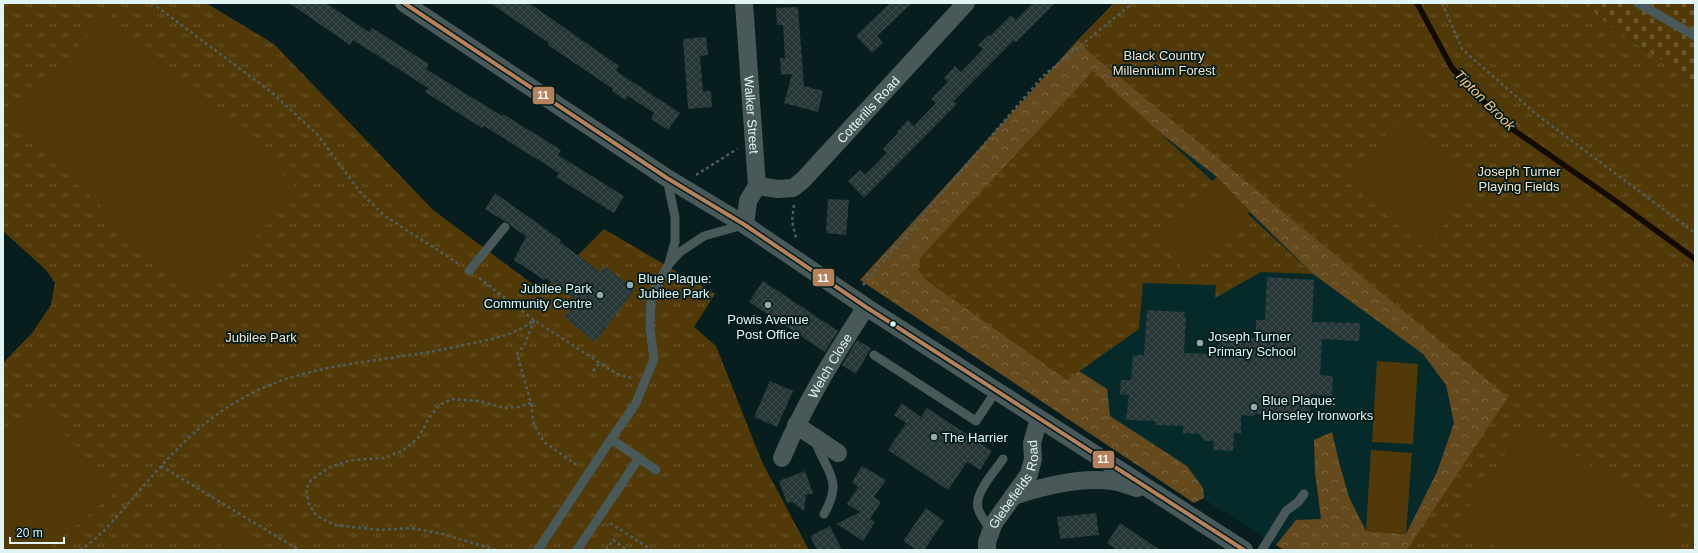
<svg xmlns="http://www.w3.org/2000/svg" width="1698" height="553" font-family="Helvetica,sans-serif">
<defs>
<pattern id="forest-crowns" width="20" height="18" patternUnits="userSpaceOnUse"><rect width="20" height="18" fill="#654a1e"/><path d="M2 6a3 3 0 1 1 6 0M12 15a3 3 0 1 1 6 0" fill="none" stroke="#7b653f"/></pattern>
<pattern id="cemetery-stones" width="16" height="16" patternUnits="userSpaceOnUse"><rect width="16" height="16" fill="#523908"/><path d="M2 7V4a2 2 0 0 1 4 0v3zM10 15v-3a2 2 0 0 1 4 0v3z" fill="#6b562d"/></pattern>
<pattern id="park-tufts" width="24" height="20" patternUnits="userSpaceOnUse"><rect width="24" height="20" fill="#523908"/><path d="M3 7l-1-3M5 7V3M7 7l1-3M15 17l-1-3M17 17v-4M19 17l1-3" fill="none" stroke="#6b562d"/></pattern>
<pattern id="building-cross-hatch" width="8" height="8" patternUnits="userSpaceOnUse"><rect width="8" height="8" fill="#273737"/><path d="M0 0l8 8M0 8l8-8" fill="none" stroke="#3c4b4b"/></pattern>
</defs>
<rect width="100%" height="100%" fill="#081e1e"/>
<path fill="#062a2a" d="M1090,53L1508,397L1407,550H1284L873,289Z"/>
<path fill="url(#forest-crowns)" d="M1114,3H1235L1531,388L1440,550H1284L1276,545L1296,520L1321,519L1315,472L1314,440L1332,432L1339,462L1349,497L1366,531L1406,534L1437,472L1454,423L1446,385L1423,354L1313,274L1250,212L1217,177L1096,83L1062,360L1107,389L1110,416L1187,466L1203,488L1204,498L1194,503L860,280L1078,40Z"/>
<path fill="url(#cemetery-stones)" d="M1587,3H1695V83L1599,18Z"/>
<path fill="url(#park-tufts)" d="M3,3H206L274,44L433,210L542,291L604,229L715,294L694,327L716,346L762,462L809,550H3V363L32,333L51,305L55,283L46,270L3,231Z
M1115,3H1587L1599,18L1695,83V550H1407L1508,397L1090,53L1078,40Z
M1093,71L1313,274L1261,272L1215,298L1216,285L1143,283L1139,329L1067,380L927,281L919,271L920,258Z"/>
<path fill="#523908" d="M108,13L299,190L199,298L9,120Z
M1401,118L1479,184L1425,248L1347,181Z
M1217,177L1250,212L1186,272L1153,237Z
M1377,361L1418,364L1413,444L1372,442Z
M39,403L114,493L47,550H3V433Z
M1527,422L1689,533L1677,550H1500L1459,522Z
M1371,450L1412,453L1406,534L1366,531Z
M236,524L272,550H218Z"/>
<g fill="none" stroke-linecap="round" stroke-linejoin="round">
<path stroke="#130b03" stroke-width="5.5" d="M1417,3L1452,68L1505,124L1620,204L1695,259"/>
</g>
<path fill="url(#building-cross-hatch)" d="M289,3H326L369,32L372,28L429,64L426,69L502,116L503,114L561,150L558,155L624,196L614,213L556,177L559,173L484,126L482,128L425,92L428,88L353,40L350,45Z
M490,3H529L619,66L616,71L680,113L668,130L651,119L654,113L628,96L625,100L612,91L613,89L548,45L549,43Z
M890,3H912L877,36L883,43L872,53L856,36Z
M1033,3H1055L1016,42L1014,40L954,101L957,104L864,198L848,181L860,170L865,175L887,153L883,149L898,133L897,132L908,120L914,126L936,103L931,99L948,82L944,78L955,66L961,72L983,49L978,45L989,35L990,36L1011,15L1016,20Z
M798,7L804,86L823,91L818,112L784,103L792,74L781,75L780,58H785L783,25H777L776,8Z
M706,37L708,55L700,56L703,91H711L712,107L688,109L683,39Z
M495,193L561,240L560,242L600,272L604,266L635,289L595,342L564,317L577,301L546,278L544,280L514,260L526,236L511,226L508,222L504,221L485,209Z
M828,199L849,200L846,235L826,233Z
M1267,277L1314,280L1312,322L1360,323L1359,341L1322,339L1320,375L1333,376L1332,396L1311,394L1310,416L1254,414V416L1241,415V433H1234L1233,451L1213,450L1214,441H1205L1199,434L1183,433V426L1155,425L1156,421L1126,420L1129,395L1120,394L1121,380H1131L1133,355H1144L1147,310L1185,312L1184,317H1186L1184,353L1212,354L1220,343L1227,337L1256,338V320H1265Z
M763,281L838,331L825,352L749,302Z
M857,340L871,348L856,374L842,365Z
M770,381L793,391L777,427L754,417Z
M902,403L921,417L927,408L992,451L980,470L967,462L948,490L888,450L906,423L894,415Z
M862,466L886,480L874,497L881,502L870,519L875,522L863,541L836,524L860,512L847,504L858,487L852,482Z
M805,471L813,493L806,495L804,511L792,502L787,503L779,481Z
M926,508L944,521L924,550H917L903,541Z
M1096,513L1099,535L1060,539L1057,517Z
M1120,523L1160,550H1117L1107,543Z
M830,526L842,550H817L810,536Z"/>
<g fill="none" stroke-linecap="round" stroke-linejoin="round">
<path stroke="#505f5e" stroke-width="2.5" stroke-dasharray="3 3" stroke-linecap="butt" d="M152,3L271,92L317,134L360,192L385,216L459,264
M1442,3L1462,49L1536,114L1695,233
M696,175L737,149
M794,205L792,221L796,238
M479,278L534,320L617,374L632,378
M863,285L1043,76L1133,3
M534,320L525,344L517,354L531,403L534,425L544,442L578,466
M593,371L600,362
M161,466L299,550
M610,523L652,550
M80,550C101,537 118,515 134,497C171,454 202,418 254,392C319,360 394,362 463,345C479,342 501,338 516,331C522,329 528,324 534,320
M496,550L439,533L410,528L381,530L334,525L316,515L309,504L306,489L311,480L330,467L351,460L384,458L402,451L418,438L429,418L439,405L452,399L480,401L504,408L519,407L531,403
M606,550L613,540L627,550"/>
<path stroke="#495858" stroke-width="9" d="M1638,3L1695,36
M667,179L675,217V242L669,263
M469,271L505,227
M874,355L976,421L996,391
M611,439L656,470
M815,440C826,473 844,478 824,514
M991,530C986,523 980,516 978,508C974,493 995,471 1003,459
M538,550L611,439L635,405L654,359L650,330L651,297L669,264L680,252L704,236L743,225
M577,550L639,458
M1262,550L1286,511L1298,502L1304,494"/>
<g stroke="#495858" stroke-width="18">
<path d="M404,3L667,178L745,225L866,307L1244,550"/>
<path id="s1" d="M744,3L757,186L748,201L745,225"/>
<path id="s2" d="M757,186L778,189L793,188L803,180L966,3"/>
<path d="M796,425L838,453"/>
<path id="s3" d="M782,458C804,405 834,356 866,307"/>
<path d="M1013,496C1045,486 1079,477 1113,481C1121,482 1129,486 1137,488"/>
<path id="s4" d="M987,550V542L994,523L1029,474L1033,459L1032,443L1039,419"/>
</g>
<defs>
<path id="bus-1" d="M404,3L667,178L745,225L866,307L1244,550"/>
</defs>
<use href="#bus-1" stroke="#011b1b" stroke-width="7"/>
<use href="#bus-1" stroke="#b6815c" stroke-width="4"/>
</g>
<g fill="#95aaa9" stroke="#011b1b" stroke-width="1.5">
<circle cx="630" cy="285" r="4"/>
<circle cx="600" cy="295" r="4"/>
<circle cx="768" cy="305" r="4"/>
<circle cx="1200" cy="343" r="4"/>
<circle cx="1254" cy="407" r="4"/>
<circle cx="934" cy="437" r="4"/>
</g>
<circle fill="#e1f5f4" stroke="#011b1b" stroke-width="1.5" cx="893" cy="324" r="3.5"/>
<g text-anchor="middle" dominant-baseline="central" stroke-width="3.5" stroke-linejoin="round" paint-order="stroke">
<g font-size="13" fill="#f6e0c4" stroke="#011b1b">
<text x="1164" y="55">Black Country<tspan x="1164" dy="15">Millennium Forest</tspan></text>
<text x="1519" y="171">Joseph Turner<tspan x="1519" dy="15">Playing Fields</tspan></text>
<text x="261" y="337">Jubilee Park</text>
</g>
<g font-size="13" fill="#e1f5f4" stroke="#011b1b">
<text stroke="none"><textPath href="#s2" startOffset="145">Cotterills Road</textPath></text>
<text stroke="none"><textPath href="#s1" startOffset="112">Walker Street</textPath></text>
<text stroke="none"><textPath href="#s3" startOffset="104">Welch Close</textPath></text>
<text stroke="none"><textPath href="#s4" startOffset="73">Glebefields Road</textPath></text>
</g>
<g font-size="13" fill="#e1f5f4" stroke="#011b1b" text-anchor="start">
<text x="638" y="278">Blue Plaque:<tspan x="638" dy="15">Jubilee Park</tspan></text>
<text x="592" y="288" text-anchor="end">Jubilee Park<tspan x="592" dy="15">Community Centre</tspan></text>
<text x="768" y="319" text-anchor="middle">Powis Avenue<tspan x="768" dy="15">Post Office</tspan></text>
<text x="1208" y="336">Joseph Turner<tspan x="1208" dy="15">Primary School</tspan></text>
<text x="1262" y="400">Blue Plaque:<tspan x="1262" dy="15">Horseley Ironworks</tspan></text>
<text x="942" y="437">The Harrier</text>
</g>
<g font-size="14" font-style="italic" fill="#fbc37a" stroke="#011b1b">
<text transform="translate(1485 100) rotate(45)">Tipton Brook</text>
</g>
</g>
<g stroke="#011b1b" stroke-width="1.5">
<rect x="532" y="86" width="23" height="19" rx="4" fill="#b6815c"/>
<rect x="812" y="268" width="23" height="19" rx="4" fill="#b6815c"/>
<rect x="1092" y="450" width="23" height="19" rx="4" fill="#b6815c"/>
</g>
<g font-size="11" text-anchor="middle" font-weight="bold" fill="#fff">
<text x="543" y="99">11</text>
<text x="823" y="282">11</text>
<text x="1103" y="463">11</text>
</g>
<rect width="1698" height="553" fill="none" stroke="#e1f5f4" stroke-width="8"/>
<path d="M10 537v6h54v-6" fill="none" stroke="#e1f5f4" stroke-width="2"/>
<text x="16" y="537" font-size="12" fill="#e1f5f4" stroke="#011b1b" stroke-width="3" paint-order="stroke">20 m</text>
</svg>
